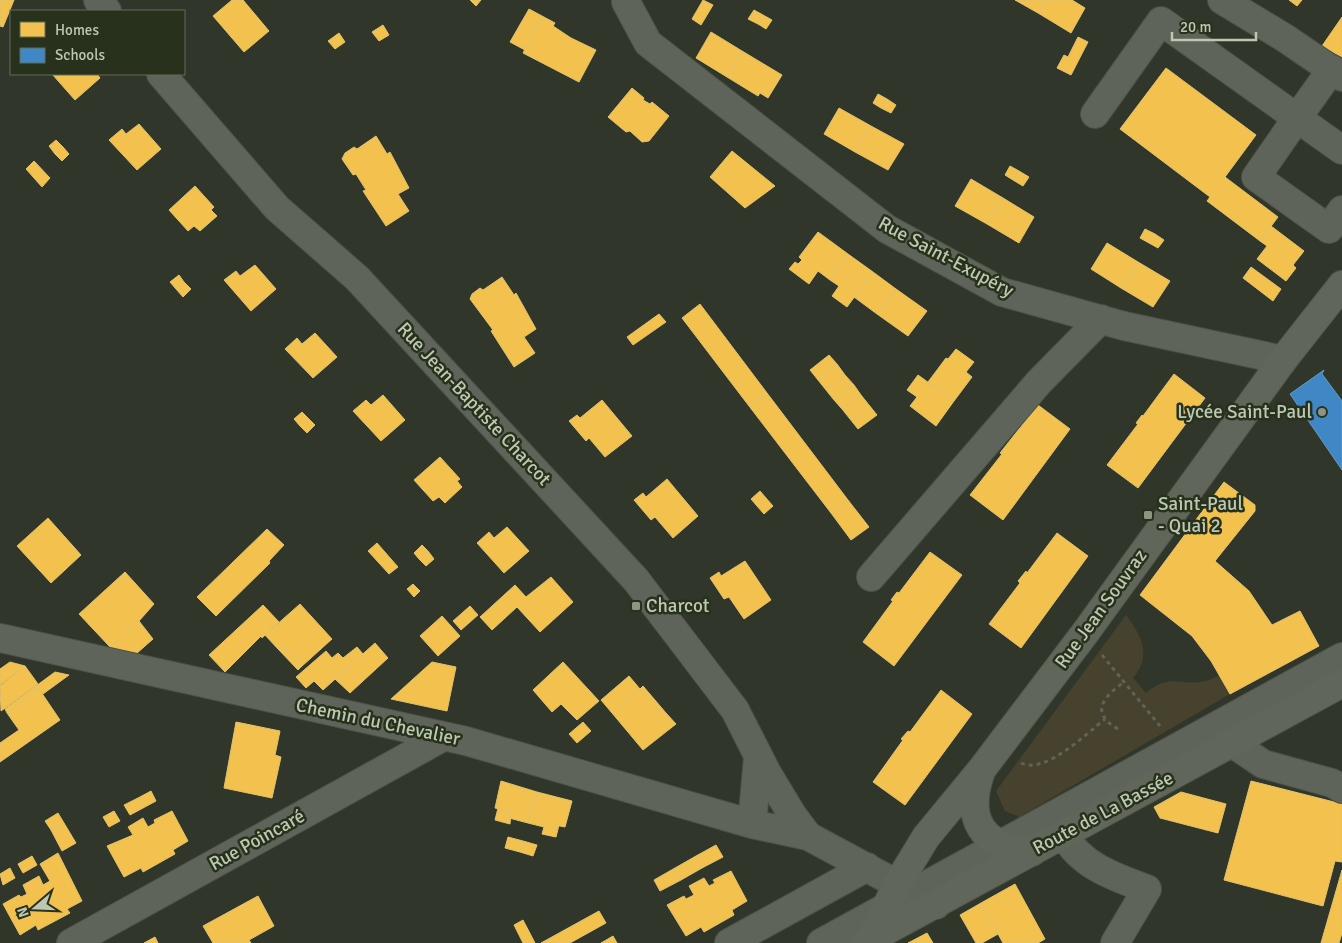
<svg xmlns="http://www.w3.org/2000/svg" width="1342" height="943" font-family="Signika,sans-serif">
<rect width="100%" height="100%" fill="#303629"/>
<path fill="#46422e" d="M1126,615C1142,636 1152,656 1133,678L1146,693C1171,672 1179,687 1205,681C1210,680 1215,677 1220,675L1230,694L1019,817L1005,811L996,791Z"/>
<path fill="#f2c14e" stroke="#e2c36c" d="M0,0H14L3,27L0,26Z
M232,0H243L269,31L244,52L213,16Z
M470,0H481L476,6Z
M703,0L713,5L701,25L692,19Z
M1015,0H1046L1038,13Z
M1046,0H1072L1085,8L1071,33L1038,13Z
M1289,0H1302L1297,6Z
M529,9L542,16L525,50L510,42Z
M754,10L763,15L758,24L748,19Z
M763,15L772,20L766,29L758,24Z
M542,16L555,23L553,26L571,38L596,50L579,82L523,53Z
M1342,17V57L1322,46Z
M383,25L389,35L379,41L372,32Z
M711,32L742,51L727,77L696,58Z
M339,33L345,42L335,49L328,41Z
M1078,37L1088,42L1071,75L1057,68L1064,55L1068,57Z
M742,51L782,75L768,98L760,93L758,96L727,77Z
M1166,68L1256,135L1225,177L1278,217L1260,241L1207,201L1210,197L1120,129Z
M52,74H97L100,78L75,100Z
M632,88L644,98L643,100L650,104L652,102L669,116L649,141L642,142L630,131L626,132L608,117Z
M878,94L887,99L881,108L873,103Z
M887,99L896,105L891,113L881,108Z
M839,108L871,126L855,152L824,134Z
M139,124L161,149L137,170L109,140L122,129L126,134Z
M871,126L904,144L888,170L855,152Z
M376,136L387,154L390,152L409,188L398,194L409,211L386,226L363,191L366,190L356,174L353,175L342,159L345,153L354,147L357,149Z
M56,140L63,147L55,154L49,146Z
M63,147L69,154L62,161L55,154Z
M732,151L775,186L745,208L710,177Z
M34,161L50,178L42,187L26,169Z
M1010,166L1019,171L1013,180L1005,175Z
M1019,171L1029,177L1023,186L1013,180Z
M971,179L1003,198L987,224L955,206Z
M195,186L214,207L211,210L217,216L200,231L194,226L188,231L169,210Z
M1003,198L1034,217L1019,243L987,224Z
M1271,226L1304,251L1293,265L1296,268L1286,281L1257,259L1267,246L1260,241Z
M1145,229L1155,234L1149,243L1140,238Z
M818,232L848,254L830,280L818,271L809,284L789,269L795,262L798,264L802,260L799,257Z
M1155,234L1164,240L1158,248L1149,243Z
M1107,243L1138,262L1121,288L1091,269Z
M848,254L873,272L847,307L832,296L839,286L830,280Z
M1138,262L1170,281L1153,307L1121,288Z
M255,265L276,289L251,311L224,280L236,271L240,276Z
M1251,267L1281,289L1273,301L1243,278Z
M873,272L896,289L877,314L854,297Z
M179,275L184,282L176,289L170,282Z
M502,277L514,295L516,293L536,329L524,337L535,353L514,367L491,331L493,330L470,299L472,294L480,288L483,290Z
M184,282L191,289L183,297L176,289Z
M896,289L927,311L908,336L877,314Z
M700,304L767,393L749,406L682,318Z
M659,314L666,322L633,345L627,337Z
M315,333L337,357L313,378L285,349L297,338L302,344Z
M956,349L974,362L966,372L972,377L954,401L928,382L946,358L948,359Z
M829,355L837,364L818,380L810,370Z
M837,364L845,375L826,390L818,380Z
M1174,374L1205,398L1138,488L1107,465L1138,424L1136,423L1142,415L1143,416Z
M845,375L854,385L834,400L826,390Z
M918,375L954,401L936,426L910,406L917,397L907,390Z
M854,385L861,395L842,409L834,400Z
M767,393L848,500L831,513L749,406Z
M383,395L405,420L381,441L353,411L366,400L371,405Z
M861,395L869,405L850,419L842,409Z
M602,400L632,436L605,457L589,438L586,441L569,421L577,415L580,418Z
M869,405L877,415L858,429L850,419Z
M1038,405L1070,429L1003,520L970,495L1002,454L1000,453Z
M302,412L308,418L300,426L294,419Z
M308,418L315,425L307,433L300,426Z
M440,457L460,479L457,481L462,487L445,503L439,497L433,501L414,480Z
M667,479L698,516L673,538L655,517L651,520L634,500L643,493L646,497Z
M1224,482L1255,505V511L1215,561L1249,591L1272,625L1300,611L1319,646L1230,694L1211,661L1192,636L1140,595Z
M760,491L766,498L757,506L751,499Z
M766,498L773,506L764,514L757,506Z
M848,500L869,527L851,540L831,513Z
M48,518L81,555L51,583L17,546Z
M507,527L529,551L504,573L477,543L489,532L494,538Z
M267,529L284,545L269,561L270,563L216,616L197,597Z
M1057,533L1088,556L1021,648L989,624L1020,583L1018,581L1026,571L1027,573Z
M377,543L398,567L389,574L368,551Z
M422,545L428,551L419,559L414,553Z
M428,551L434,559L426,566L419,559Z
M930,552L962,575L894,666L863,642L893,601L891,600L897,592L899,593Z
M745,561L771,600L744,619L729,597L724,599L710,578L719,572L721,576Z
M125,572L154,604L139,621L110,647L79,614Z
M551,577L573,602L540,632L517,607L492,630L480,617L515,585L526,597Z
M413,584L420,591L414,597L407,589Z
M300,604L332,639L301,667L282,645L278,649L265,635Z
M263,605L279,622L262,638L261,636L225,672L209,655Z
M470,606L478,615L461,630L453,621Z
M442,616L460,636L438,656L420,636Z
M139,621L153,639L136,654L110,647Z
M375,643L388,658L350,693L335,679Z
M282,645L301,667L298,670L278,649Z
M357,647L363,654L323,690L314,681L306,688L296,677L326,651L332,658L338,653L343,658Z
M10,662L25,666L0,685V669Z
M432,662L456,667L447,711L391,699Z
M563,662L599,701L577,720L561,704L552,712L533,690Z
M25,666L38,684L1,711L0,686Z
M55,672L69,675L43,694L36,686Z
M629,676L640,689L612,713L601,700Z
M36,686L39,689L7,713L5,709Z
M643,686L666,713L663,716L640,689Z
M39,689L60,720L0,762V743L19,730L7,713Z
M640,689L663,716L666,713L676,724L643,750L612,713Z
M941,690L972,714L905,805L873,782L903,740L901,739L908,731L910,732Z
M236,722L280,731L275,755L281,757L272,798L224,788Z
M583,722L591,731L577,743L569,734Z
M501,781L537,792L528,823L509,818L511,812L495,808Z
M1251,781L1342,804V862L1335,861L1323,906L1224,880Z
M151,791L156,801L143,808L138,798Z
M537,792L572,801L565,827L555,825L553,828H548L528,823Z
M1181,792L1226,804L1218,833L1160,818L1154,807Z
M138,798L143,808L130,815L124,805Z
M498,808L511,812L510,824L495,820Z
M114,811L120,821L109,827L103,817Z
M172,811L188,841L173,850L175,854L143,872L141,868L124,877L107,846L133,835L128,827L143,818L148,827L155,823L154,820Z
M58,813L64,823L51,830L45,821Z
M64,823L76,843L62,851L51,830Z
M555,825H559L556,837L542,834L544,827L553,828Z
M508,837L523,841L520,852L505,848Z
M523,841L537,845L533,856L520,852Z
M716,845L723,857L702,868L696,856Z
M58,853L82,901L67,909L70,913L38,930L36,925L20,935L3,904L19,895L21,897L27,894L23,885L39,876L43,885L50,881L40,864Z
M32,856L37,865L23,873L18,864Z
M696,856L702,868L681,880L675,868Z
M10,868L15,878L3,885L0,874Z
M675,868L681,880L660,891L654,880Z
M1342,870V933L1339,943H1321Z
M731,871L747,901L732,910L734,915L704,932L701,927L686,936L667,905L684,896L686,899L694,895L689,886L704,878L709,886L715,883L713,880Z
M1015,884L1045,939L1038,943H1003L981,903Z
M258,896L274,926L249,940L251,943H213L203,926Z
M981,903L998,934L982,943H976L960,915Z
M599,911L606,923L570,943H541Z
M523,920L535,943H523L514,925Z
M927,933L933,943H908Z
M613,936L617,943H601Z
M155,937L158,943H144Z"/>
<path fill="#3f88c5" stroke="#659bbf" d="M1324,370L1322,374L1342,401V470L1290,394Z"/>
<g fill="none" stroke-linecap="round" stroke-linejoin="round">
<defs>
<path id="minor" d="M98,0L107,11
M1222,0L1285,38L1342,77
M626,2L648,43L887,229L1002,292L1124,326L1283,360
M161,74L277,208L357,278L636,580L735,710L767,773L793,816L808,836
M1095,114L1161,21L1297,118L1332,69
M1342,150L1297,118L1256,177L1329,229L1342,210
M871,577L1039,382L1101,319
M0,638L466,741L752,824L808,836L936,905
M1232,743L1263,764L1332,783L1342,789
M752,824L758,758
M1064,835C1081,866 1115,877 1147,889L1115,943
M71,943L443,737
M729,943L867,867
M821,943L1342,657"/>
<path id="major" d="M981,771C964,819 981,847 1032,852
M870,940L898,883L926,837L982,769L1085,633L1283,360L1342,285
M865,942L1342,683"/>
</defs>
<use href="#minor" stroke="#4c5147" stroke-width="30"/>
<use href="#major" stroke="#4d5346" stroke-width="30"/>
<path stroke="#5f6358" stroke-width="3" stroke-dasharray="4 4" stroke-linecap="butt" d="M1102,655L1160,726
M1118,729C1088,712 1105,696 1124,682
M1021,763C1045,775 1087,733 1105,719"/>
<use href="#minor" stroke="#5e6459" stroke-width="28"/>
<use href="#major" stroke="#61665b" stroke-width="28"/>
</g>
<g fill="#8c9582" stroke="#27311c" stroke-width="2">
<circle cx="1322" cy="412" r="5"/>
<rect x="1143" y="510" width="10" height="10" rx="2.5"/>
<rect x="631" y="601" width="10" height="10" rx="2.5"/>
</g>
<g text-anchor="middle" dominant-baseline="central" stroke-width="5" stroke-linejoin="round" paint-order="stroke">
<g font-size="19" fill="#bdc8b2" stroke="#27311c">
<text transform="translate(946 257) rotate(28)">Rue Saint-Exupéry</text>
<text transform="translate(474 404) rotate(47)">Rue Jean-Baptiste Charcot</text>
<text transform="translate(1101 609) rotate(-54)">Rue Jean Souvraz</text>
<text transform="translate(378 722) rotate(12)">Chemin du Chevalier</text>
<text transform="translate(1103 813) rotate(-28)">Route de La Bassée</text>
<text transform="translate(257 840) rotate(-29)">Rue Poincaré</text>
</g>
<g font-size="19" fill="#bdc8b2" stroke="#27311c" text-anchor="start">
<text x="1312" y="412" text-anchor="end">Lycée Saint-Paul</text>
<text x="1158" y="504">Saint-Paul<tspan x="1158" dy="22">- Quai 2</tspan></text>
<text x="646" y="606">Charcot</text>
</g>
</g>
<rect x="10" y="10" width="175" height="65" fill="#27311c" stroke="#636d58"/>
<rect x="20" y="22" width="25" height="15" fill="#f2c14e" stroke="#636d58"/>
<text x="55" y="35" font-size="15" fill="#bdc8b2">Homes</text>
<rect x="20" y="48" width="25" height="15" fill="#3f88c5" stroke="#636d58"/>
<text x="55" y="60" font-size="15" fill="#bdc8b2">Schools</text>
<g transform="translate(35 908) rotate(251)" stroke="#27311c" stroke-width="4" paint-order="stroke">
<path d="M0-4L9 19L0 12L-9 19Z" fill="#bdc8b2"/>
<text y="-8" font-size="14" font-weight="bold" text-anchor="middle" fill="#bdc8b2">N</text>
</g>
<path d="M1172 32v8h84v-8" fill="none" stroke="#bdc8b2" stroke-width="2.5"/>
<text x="1180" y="32" font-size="15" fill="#bdc8b2" stroke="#27311c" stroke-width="4" paint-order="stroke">20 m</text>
</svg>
